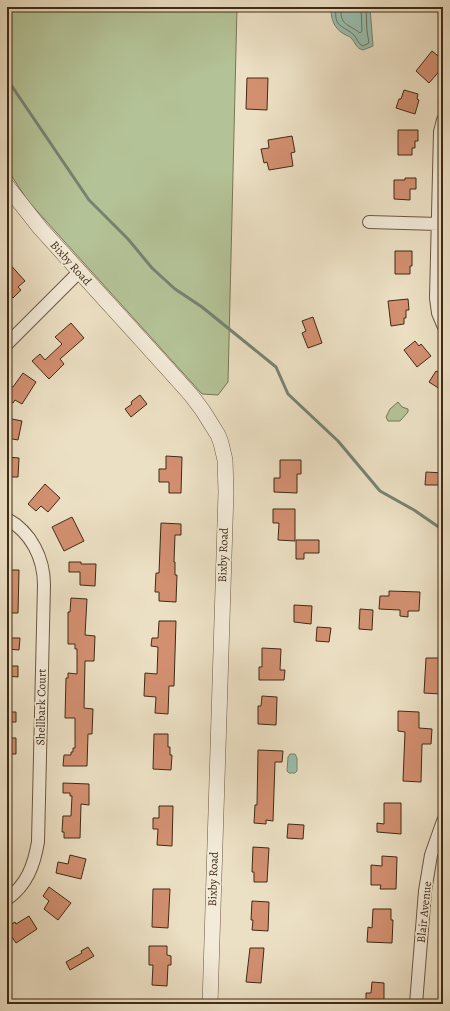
<svg xmlns="http://www.w3.org/2000/svg" width="450" height="1011" font-family="Alegreya,serif">
<rect width="100%" height="100%" fill="#ece0c4"/>
<filter id="stains"><feTurbulence type="fractalNoise" baseFrequency=".005" numOctaves="4"/><feColorMatrix values="0 0 0 0 .2 0 0 0 0 .09 0 0 0 0 .02 0 0 0 .5 -.17"/></filter>
<radialGradient id="worn" r=".72"><stop offset=".6" stop-color="#630" stop-opacity="0"/><stop offset="1" stop-color="#630" stop-opacity=".3"/></radialGradient>
<path fill="#b4c397" stroke="#7a7656" d="M7,7H237L228,382L218,395L202,394L28,201L7,169Z
M398,402L402,407L408,409V412L400,421H388L386,417L390,409Z"/>
<path fill="#9abeae" stroke="#768370" d="M334,7H370L373,46L363,50C356,48 356,44 352,39C350,36 347,36 344,34C335,29 331,20 331,10Z
M290,754H295L297,758V771L295,773H289L287,771L288,757Z"/>
<g fill="none" stroke-linecap="round" stroke-linejoin="round">
<path stroke="#6d7461" stroke-width="1" d="M336,7C334,27 340,24 353,34C357,38 358,44 363,46L369,43L367,31L366,7
M341,7C340,26 347,23 360,33L362,31L361,7"/>
<path stroke="#768370" stroke-width="3" d="M7,79L89,200L128,239L152,268L175,289L202,307L276,367L288,394L338,441L380,491L414,510L443,530"/>
</g>
<path fill="#d39071" stroke="#402a14" d="M432,51L443,60V67L429,83L416,71Z
M247,78H268L267,110L246,109Z
M404,90L418,94L417,99L419,100L415,114L396,108L399,99H401Z
M398,130H418V141H415V148H412V155H398Z
M292,136L295,152L291,153L293,166L269,170L267,162L264,163L261,149L269,148L268,140Z
M405,178H416V189H410V200L394,199V180H405Z
M395,251H412V266H410V274H395Z
M7,261L25,281L18,287L21,290L13,298L7,291Z
M408,299L409,310H406V318H404V324L391,326L388,301Z
M313,317L322,343L308,348L302,333L306,331L302,321Z
M71,323L84,338L60,359L64,364L49,379L32,361L40,354L45,360L62,344L55,337Z
M415,341L419,346L421,344L431,356L417,367L404,350Z
M436,371L443,375V391L429,382Z
M23,373L36,382L22,404L15,400L13,403L7,399V392L11,386L13,387Z
M140,395L147,404L131,417L125,409L132,404L131,403L132,401Z
M7,418L22,421L18,440L7,438Z
M166,456L182,457L181,493H169V482H159V469H166Z
M7,457L19,458L18,477H7Z
M280,460H301V474H297V493L274,492V478H280Z
M426,472L443,473V485H425Z
M45,484L60,498L48,512L41,506L36,511L28,504Z
M273,509H295V541L278,540L279,523H273Z
M72,517L84,541L64,551L52,527Z
M161,523L181,524V535H175L174,562H175V575H177L176,602L159,601V592H155L156,573H159Z
M296,540H319V553H304V559H296Z
M69,562H81V564H96L95,586L80,585V572H69Z
M7,570H19L18,613H7Z
M389,591L420,592L419,611H408V617L400,616V610L379,609L380,596H389Z
M71,598L87,599L85,635L95,636L94,661H85L84,708L93,709L92,734H88L87,766H63L64,755H71V752H73V748H75V718H65L66,678H68V673L77,674V649H75V644H68V612H70Z
M294,605L312,606L311,624L294,622Z
M360,609L373,610L372,630L359,629Z
M159,621H176L174,686H169L168,714L155,713L156,697L144,696L145,673L157,674L158,647L151,646L152,638H158Z
M317,627L331,628L329,642L316,641Z
M7,638H20L19,650L7,649Z
M262,648L281,649L280,670H285L284,680H259V667H262Z
M426,658H440L439,670H442L441,694L424,693Z
M7,666H18V677L7,676Z
M262,696L277,697L276,725L258,724V706H261Z
M398,711L419,712V728L432,729L431,744H422L421,782L403,781L405,732L398,731Z
M7,712H16V722H7Z
M154,734H168V747H170V755H172L171,770L153,769Z
M7,738H16V754H7Z
M258,750L283,751L282,762H275L273,821L266,820V824L254,823L255,805H257Z
M63,783L89,784V805L81,804L80,838H64V832H62L63,816H71L72,796H70V793H63Z
M384,803H401V834L377,832V823L384,824Z
M159,806H173L172,846L157,845L158,829H153V818H159Z
M288,824L304,825L303,839L287,838Z
M253,847L269,848L267,882H254V872H252Z
M70,855L86,859L81,879L56,873L58,862L68,864Z
M382,856L397,857L396,889H380L381,885H371V865L382,866Z
M49,887L71,903L58,920L44,909L49,901L43,896Z
M153,889H170L168,928L152,927Z
M252,901L269,902L268,931L252,930L253,920H251Z
M373,909H391V920H393L392,943L367,942L368,927L372,928Z
M29,916L37,929L16,943L7,930V927L15,922L16,924Z
M149,946H167V955L171,956V965H168L167,986L152,985L153,965H149Z
M88,947L94,956L70,970L66,962L82,953L81,951Z
M250,948H264L261,983L246,982Z
M372,982L384,983V1002H381V1004H366V993H371Z"/>
<g fill="none" stroke-linecap="round" stroke-linejoin="round">
<defs>
<path id="minor" d="M443,120L440,132L436,298L438,313L443,325
M369,222L438,224
M7,344L79,272
M7,519C31,532 44,558 44,585L38,842C34,865 27,885 7,899
M416,1004L425,891L431,855L443,821"/>
<path id="tertiary" d="M7,186L40,228L165,366L191,395L203,411L218,435L221,443L225,460L226,492L210,1004"/>
</defs>
<use href="#minor" stroke="#6b5840" stroke-width="14"/>
<use href="#tertiary" stroke="#6b5840" stroke-width="16"/>
<use href="#minor" stroke="#f3ebd9" stroke-width="12"/>
<use href="#tertiary" stroke="#f3ebd9" stroke-width="15"/>
</g>
<g text-anchor="middle" dominant-baseline="central" stroke-width="3.5" stroke-linejoin="round" paint-order="stroke">
<g font-size="12" fill="#402a14" stroke="#f3ebd9">
<text transform="translate(71 263) rotate(48)">Bixby Road</text>
<text transform="translate(223 555) rotate(-88)">Bixby Road</text>
<text transform="translate(41 707) rotate(-89)">Shellbark Court</text>
<text transform="translate(213 879) rotate(-88)">Bixby Road</text>
<text transform="translate(424 912) rotate(-84)">Blair Avenue</text>
</g>
</g>
<rect width="450" height="1011" fill="none" stroke="#ece0c4" stroke-width="24"/>
<rect x="8" y="8" width="434" height="995" fill="none" stroke="#402a14" stroke-width="2"/>
<rect x="12" y="12" width="426" height="987" fill="none" stroke="#402a14"/>
<rect width="100%" height="100%" filter="url(#stains)"/>
<rect width="100%" height="100%" fill="url(#worn)"/>
</svg>
